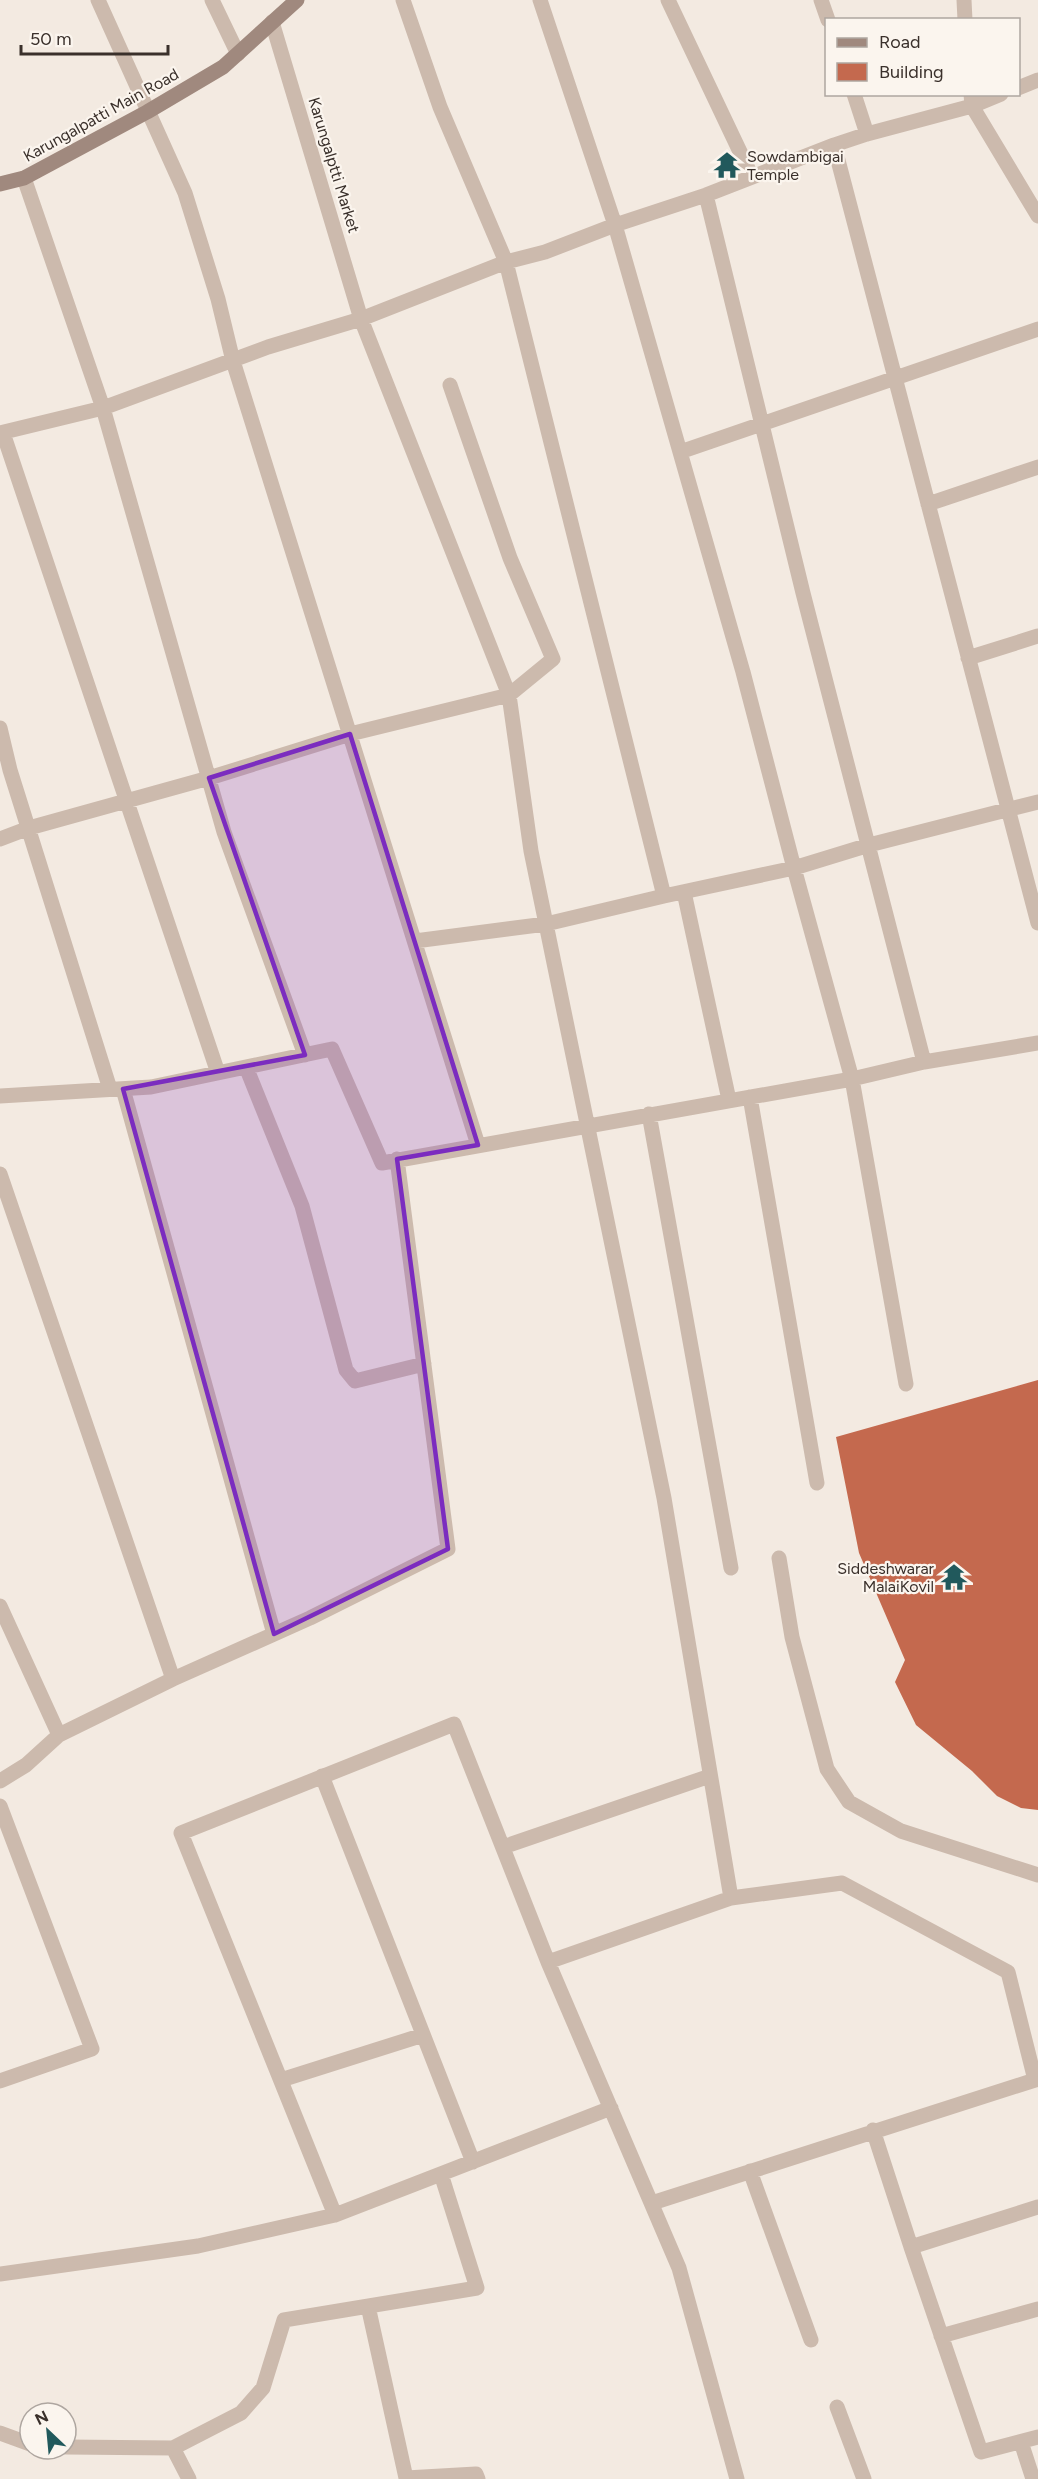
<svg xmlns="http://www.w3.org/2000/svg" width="1038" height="2479" font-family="Figtree,sans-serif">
<rect width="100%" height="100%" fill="#f3eae1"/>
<path fill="#c4694e" d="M1038,1380V1810L1021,1808L997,1796L972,1771L916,1725L895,1682L905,1660L859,1553L836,1437Z"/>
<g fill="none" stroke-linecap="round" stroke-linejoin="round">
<path stroke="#ccbaad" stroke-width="15" d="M98,0L185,193L218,299L233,361L478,1145
M212,0L238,54
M403,0L440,107L506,262L664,896L546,924L415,941
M540,0L615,225L743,672L794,868L664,896
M668,0L752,177
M821,0L828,20
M964,0L965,20
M1018,88L1038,80
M854,94L867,134
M971,94L972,106L1001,94
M834,145L1038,923
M24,178L103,408L224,832L305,1055
M706,195L803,593L924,1062L852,1079L906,1384
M450,385L510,558L553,659L509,695L531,851L664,1498L731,1898L548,1962L679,2268L737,2479
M0,433L103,408L268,347L361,319L506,262L545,252L615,225L706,195L834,145L867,134L972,106L1038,216
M3,433L218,1073
M680,452L1038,329
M928,504L1038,467
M968,658L1038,636
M0,728L10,770L110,1089
M0,839L29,828L209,778L350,734L509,695L361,319L272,22
M684,892L729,1100
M924,1062L1038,1043
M246,1067L302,1206L346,1370L355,1381L424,1364
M123,1089L274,1634
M0,1096L151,1087L332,1049L382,1163L852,1079L794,868L869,845L1038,802
M750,1097L817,1483
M649,1114L731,1568
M0,1174L173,1679L310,1618L448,1549L397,1159
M779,1558L792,1637L827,1769L849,1802L901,1831L1038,1875
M0,1606L59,1735
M322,1776L473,2162
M0,1781L26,1765L59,1735L173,1679
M0,1806L92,2049L0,2081
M503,1847L710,1776
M731,1898L842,1883L1008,1972L1035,2080
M281,2080L423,2035
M873,2130L911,2247
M750,2171L811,2340
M652,2203L1038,2079
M1038,2207L911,2247L981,2452L1038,2437
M335,2215L181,1833L454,1724L548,1962
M0,2274L198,2246L335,2215L611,2108
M368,2306L406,2478L476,2474L478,2479
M941,2336L1038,2309
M837,2407L864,2479
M0,2433L30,2444
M1021,2442L1033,2479
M66,2447L173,2448L189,2479
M173,2448L241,2413L263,2388L284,2320L477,2288L441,2174"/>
<path stroke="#a0897e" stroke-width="15" d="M0,184L24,178L147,112L223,67L297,0"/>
</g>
<path fill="#7b2cbf" fill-opacity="0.2" stroke="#7b2cbf" stroke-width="4.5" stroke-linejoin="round" d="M350,734L478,1145L397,1159L448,1549L274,1634L123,1089L305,1055L209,778Z"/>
<defs>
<symbol id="temple-bare" viewBox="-9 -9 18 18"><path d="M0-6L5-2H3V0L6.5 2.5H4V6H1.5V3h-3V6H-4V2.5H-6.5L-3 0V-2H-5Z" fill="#21595c" stroke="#fbf5ee" stroke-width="2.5" paint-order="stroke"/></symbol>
</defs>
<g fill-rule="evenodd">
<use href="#temple-bare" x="708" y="146" width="38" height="38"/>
<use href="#temple-bare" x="935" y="1558" width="38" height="38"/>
</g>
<g text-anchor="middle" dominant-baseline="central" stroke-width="4.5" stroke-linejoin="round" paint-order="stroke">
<g font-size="16" fill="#3a302b" stroke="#fbf5ee">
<text transform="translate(101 115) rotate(-29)">Karungalpatti Main Road</text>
<text transform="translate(334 165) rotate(73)">Karungalptti Market</text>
</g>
<g font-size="16" fill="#3a302b" stroke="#fbf5ee" text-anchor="start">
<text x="747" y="156">Sowdambigai<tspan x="747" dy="18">Temple</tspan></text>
<text x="934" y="1568" text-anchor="end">Siddeshwarar<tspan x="934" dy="18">MalaiKovil</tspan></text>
</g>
</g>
<rect x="825" y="18" width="195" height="78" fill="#fbf5ee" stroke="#aea6a0" stroke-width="1.5"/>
<rect x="837" y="38" width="30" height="9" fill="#a0897e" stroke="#aea6a0" stroke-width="1.5"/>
<text x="879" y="48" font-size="18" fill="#3a302b">Road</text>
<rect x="837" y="63" width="30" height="18" fill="#c4694e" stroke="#aea6a0" stroke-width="1.5"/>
<text x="879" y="78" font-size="18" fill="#3a302b">Building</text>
<g transform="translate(48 2431) rotate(334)"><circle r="28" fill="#fbf5ee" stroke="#aea6a0" stroke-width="1.5"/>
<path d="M0-4.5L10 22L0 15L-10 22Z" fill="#21595c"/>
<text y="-9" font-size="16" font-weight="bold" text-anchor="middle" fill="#3a302b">N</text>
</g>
<path d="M21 45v9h147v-9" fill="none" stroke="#3a302b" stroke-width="3"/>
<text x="30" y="45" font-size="18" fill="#3a302b" stroke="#fbf5ee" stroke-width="4.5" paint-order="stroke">50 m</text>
</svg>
